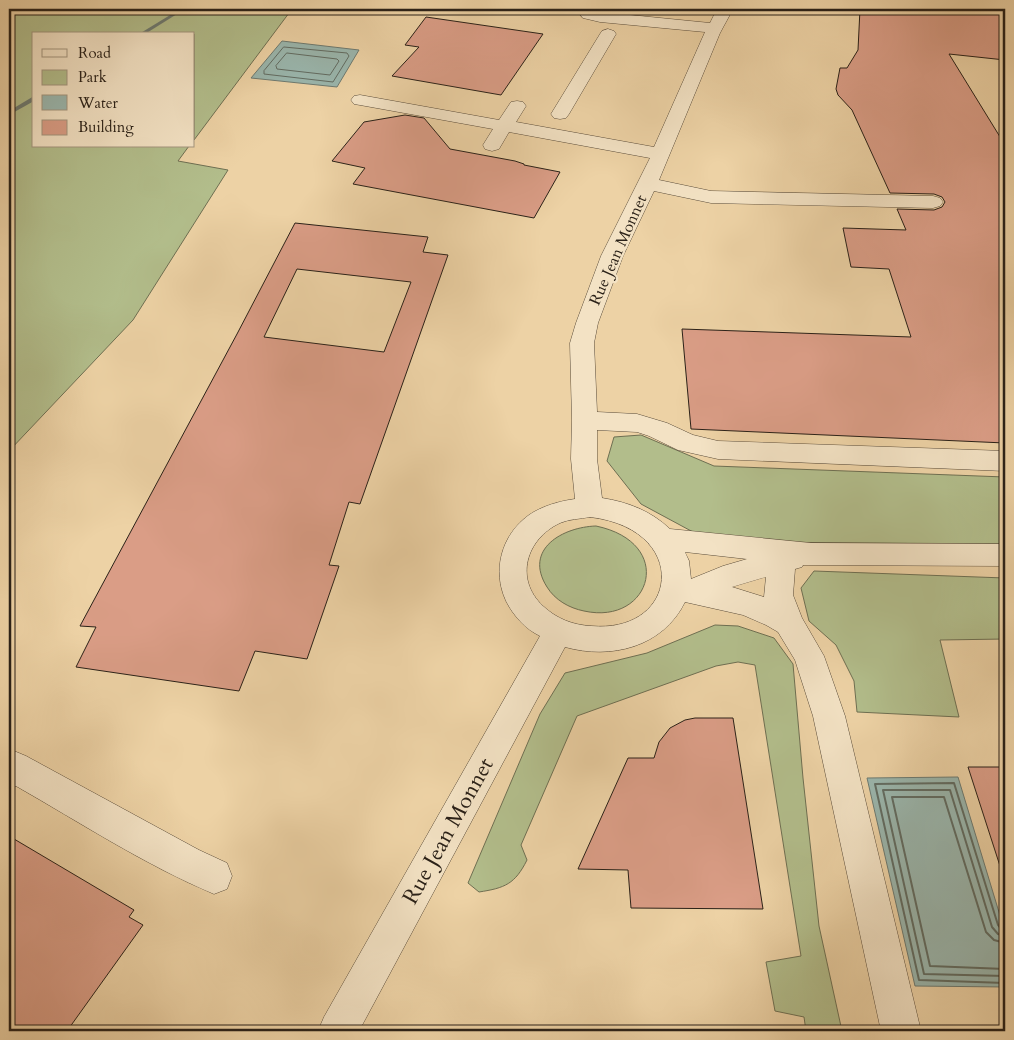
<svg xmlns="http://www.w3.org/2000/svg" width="1014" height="1040" font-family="Cardo,serif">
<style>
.green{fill:#b2bd8b;stroke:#6e6f52}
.water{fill:#9ab6ad;stroke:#6d7a71}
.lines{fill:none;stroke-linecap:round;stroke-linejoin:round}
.shore-far1{stroke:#626c62;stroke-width:1}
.shore{stroke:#626c62;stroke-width:2}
.stream{fill:#6d7a71;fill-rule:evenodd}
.building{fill:#da9d86;stroke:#2a2118;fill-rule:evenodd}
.minor-casing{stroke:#5b4d3b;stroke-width:1}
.minor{fill:#f3e2c4;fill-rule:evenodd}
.labels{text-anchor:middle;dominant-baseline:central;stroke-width:4.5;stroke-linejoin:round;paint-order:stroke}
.far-street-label{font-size:16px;fill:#2a2118;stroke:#f3e2c4}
.near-street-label{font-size:22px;fill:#2a2118;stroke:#f3e2c4}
</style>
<rect width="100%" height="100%" fill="#edd2a5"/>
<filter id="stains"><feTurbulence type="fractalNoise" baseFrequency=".004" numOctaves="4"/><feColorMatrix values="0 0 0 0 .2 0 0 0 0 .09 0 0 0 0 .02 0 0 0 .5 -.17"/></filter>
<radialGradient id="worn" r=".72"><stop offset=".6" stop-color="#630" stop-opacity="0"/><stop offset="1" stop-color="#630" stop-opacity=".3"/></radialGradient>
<g class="green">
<path d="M9,9h283l-98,131v-106h-160v112h155l-11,15 50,9 -95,150 -124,131z"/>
<path d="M641,435l73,31 291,11v67l-258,-2 -54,-10 -52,-28 -34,-43 7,-24z"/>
<path d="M596,526c81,17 55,100 -12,85 -15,-3 -29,-11 -37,-24 -24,-38 16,-60 49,-61z"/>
<path d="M814,571l191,7v61l-65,1 19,77 -102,-5 -3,-31 -18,-36 -27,-24 -8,-33z"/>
<path d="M715,625l23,1 36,12 19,26 10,114 16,148 23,105h-36l-2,-14 -29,-6 -9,-49 35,-6 -46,-291 -17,-3 -22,4 -139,50 -56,129 6,15c-12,24 -22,28 -48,32l-11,-9 72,-169 25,-41 82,-20z"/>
</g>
<g class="water">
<path d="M282,41l77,9 -22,37 -86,-9z"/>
<path d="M958,777l47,155v55l-90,-1 -48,-208z"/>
</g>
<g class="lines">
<g class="shore-far1">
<path d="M284,47l63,6 2,3 -16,26 -69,-8v-3z"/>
<path d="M287,53l50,6 2,2 -9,14 -53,-6 -1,-3z"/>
</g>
<g class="shore">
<path d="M1005,929h-4l-3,-4 -44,-142 -79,1 44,196 86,3"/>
<path d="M1005,936l-7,-2 -6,-7 -42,-137h-67l41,184 81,2"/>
<path d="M1005,943l-11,-3 -8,-8 -42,-135h-52l38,169 75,3"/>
</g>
<g class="stream">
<path d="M180,9h5l-40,25h-6z"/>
<path d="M34,96v5l-25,14v-4z"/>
</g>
</g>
<g class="building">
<path d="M860,9h87l58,6v45l-56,-6 56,91v298l-314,-14 -9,-100 229,8 -22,-68 -38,-2 -8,-39 63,2 -9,-21 37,1 8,-3 3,-5 -3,-5 -8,-3 -44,-1 -38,-83 -14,-15 -2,-6 4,-21h7l11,-18z"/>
<path d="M426,17l117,17 -42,61 -109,-19 27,-29 -14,-2z"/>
<path d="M405,115l19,3 26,31 65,12 9,3v1l36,7 -26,46 -181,-34 12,-16 -33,-7 32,-39z"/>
<path d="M295,223l133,14 -5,15 25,3 -88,249 -11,-2 -20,63 10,1 -32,93 -52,-8 -16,40 -163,-24 20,-40 -16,-1 157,-292zM297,269l114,13 -27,70 -120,-15z"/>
<path d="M695,718h38l30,191 -132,-1 -3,-38 -50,-1 50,-111h26l5,-16 11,-14 15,-8z"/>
<path d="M968,767h37v99h-5z"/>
<path d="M9,836l125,74 -5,7 14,8 -76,106h-58z"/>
</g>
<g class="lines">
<g class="minor-casing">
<g id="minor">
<path d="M575,9h17l8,3 110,11 7,-14h16l-13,24 -61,147 52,11 222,5 7,2 3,4 -3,4 -7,2 -222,-5 -57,-12 -31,65 -25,67 -4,20 3,69 40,2 30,9 26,12 25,6 287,10v20l-287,-12 -40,-9 -29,-14 -12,-4 -40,-2v29l5,39c26,4 49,13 68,31l141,14 194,1v22l-202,-1 -1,2 -7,2 -2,26 9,23 22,38 21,60 76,315h-40l-68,-315 -18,-56 -17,-28 -12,-7 -23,-10 -58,-13c-22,45 -74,58 -120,45l-206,384h-41l6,-14 216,-381c-15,-7 -27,-21 -34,-35 -14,-30 -5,-66 23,-86 13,-9 31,-14 46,-16l-4,-40 1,-39 -2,-77 6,-20 25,-67 49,-98 -141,-26 -10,17 -7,2 -7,-2 -2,-4 10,-16 -133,-24 -6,-1 -3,-4 3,-4 6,-1 139,25 12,-18 6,-1 6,1 3,4 -10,16 138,25 51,-115 -105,-10 -17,-4zM590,517c102,12 89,117 1,109 -18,-1 -34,-7 -48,-20 -29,-27 -17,-67 17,-83 9,-4 20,-4 30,-6zM685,552l62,7 -24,7 -32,13 -2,-18zM766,577l-2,20 -32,-10z"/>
<path d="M608,29l6,2 2,3 -47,80 -3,4 -6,1 -6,-1 -3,-4 49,-80 2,-3z"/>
<path d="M14,751l12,5 173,94 28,13 5,13 -5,13 -13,5c-69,-29 -133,-71 -198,-108l-7,3v-36z"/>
</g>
</g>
<use href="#minor" class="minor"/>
</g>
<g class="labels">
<g class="far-street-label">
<text transform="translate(618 250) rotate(-66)">Rue Jean Monnet</text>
</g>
<g class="near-street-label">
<text transform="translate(448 831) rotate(-61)">Rue Jean Monnet</text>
</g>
</g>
<rect width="1014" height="1040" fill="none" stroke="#edd2a5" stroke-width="30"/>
<rect x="10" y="10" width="994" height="1020" fill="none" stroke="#2a2118" stroke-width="2.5"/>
<rect x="15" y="15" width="984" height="1010" fill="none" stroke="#2a2118"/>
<rect x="32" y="32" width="162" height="115" fill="#f3e2c4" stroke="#a3957f"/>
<rect x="42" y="49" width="25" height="8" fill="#f3e2c4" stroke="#a3957f"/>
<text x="78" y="58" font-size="15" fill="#2a2118">Road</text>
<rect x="42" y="70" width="25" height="15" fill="#b2bd8b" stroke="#a3957f"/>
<text x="78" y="82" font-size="15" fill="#2a2118">Park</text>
<rect x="42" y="95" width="25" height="15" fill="#9ab6ad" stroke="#a3957f"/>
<text x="78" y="108" font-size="15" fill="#2a2118">Water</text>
<rect x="42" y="120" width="25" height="15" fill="#da9d86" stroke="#a3957f"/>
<text x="78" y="132" font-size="15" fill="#2a2118">Building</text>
<rect width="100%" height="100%" filter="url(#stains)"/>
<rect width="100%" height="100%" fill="url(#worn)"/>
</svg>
